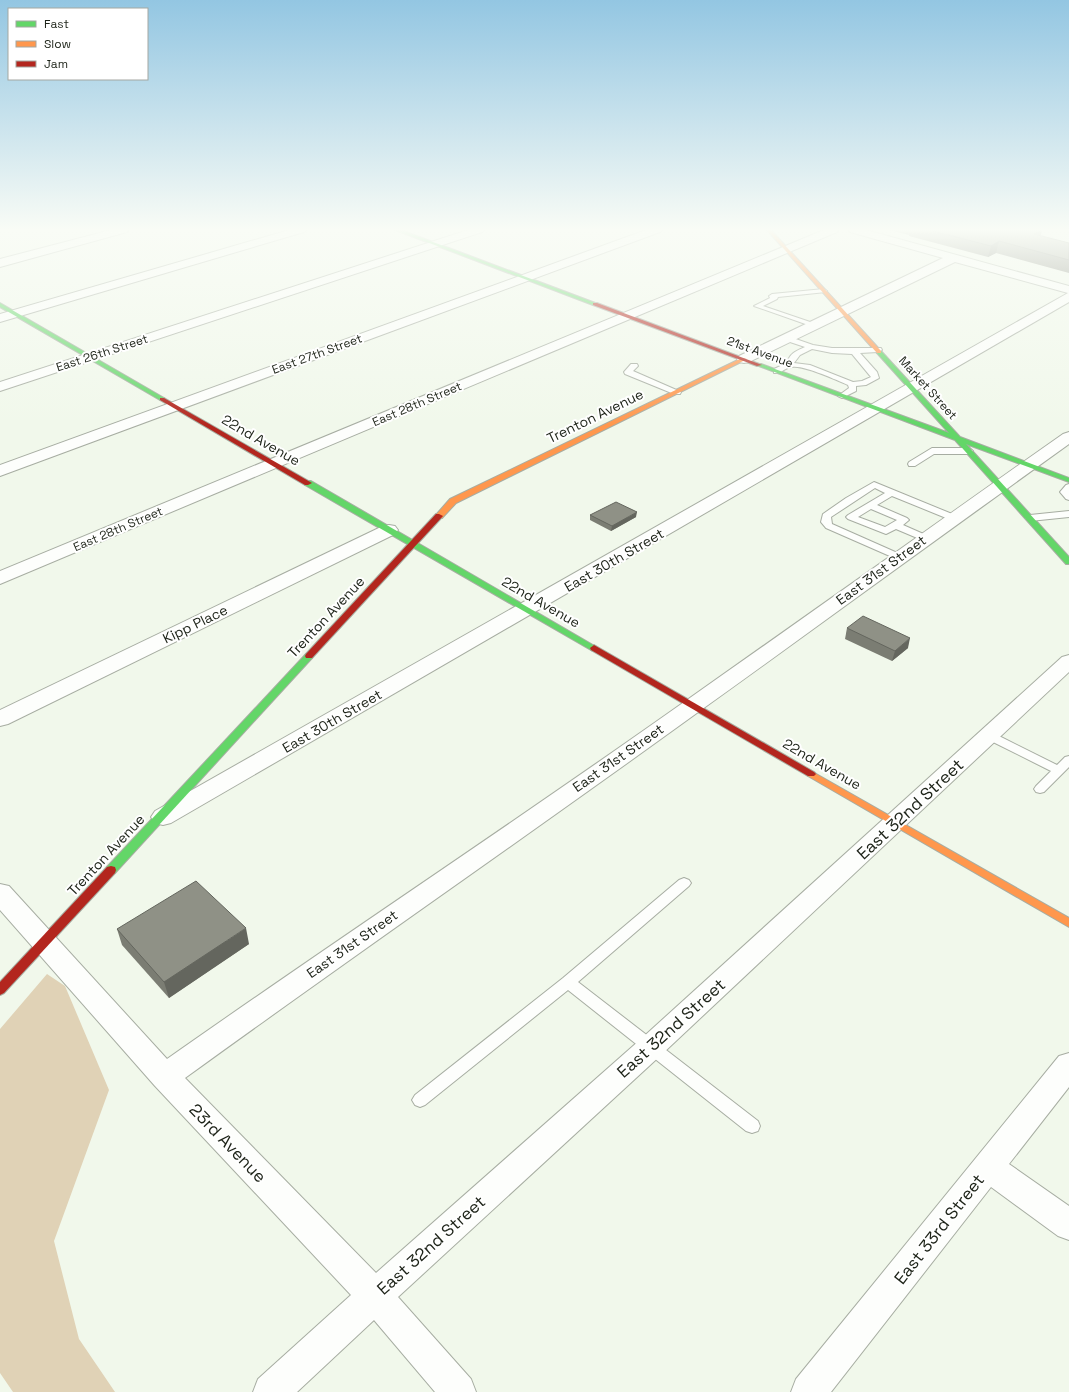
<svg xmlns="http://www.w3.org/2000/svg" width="1069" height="1392" font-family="'Space Grotesk',sans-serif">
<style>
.forest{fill:#e0d2b6}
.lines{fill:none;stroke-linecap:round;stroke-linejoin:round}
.lane-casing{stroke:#a7ada2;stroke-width:2}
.street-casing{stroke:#a7ada2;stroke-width:2}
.fast-casing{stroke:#a7ada2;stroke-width:2}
.slow-casing{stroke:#a7ada2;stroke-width:2}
.jam-casing{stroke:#a7ada2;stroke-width:2}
.path{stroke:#e0e2de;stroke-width:1.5;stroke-dasharray:1 1;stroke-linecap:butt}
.lane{fill:#fdfefc;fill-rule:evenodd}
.street{fill:#fdfefc;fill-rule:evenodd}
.fast{fill:#63d668;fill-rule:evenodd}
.slow{fill:#ff974d;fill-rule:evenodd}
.jam{fill:#b3261e;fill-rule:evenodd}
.wall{fill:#7b7d73}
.shaded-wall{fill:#64665e}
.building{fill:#8f9186;stroke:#64665e}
.labels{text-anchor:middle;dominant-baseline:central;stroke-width:4;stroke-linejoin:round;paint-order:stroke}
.far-street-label{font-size:12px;fill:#1c2217;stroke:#fff}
.street-label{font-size:14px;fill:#1c2217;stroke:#fff}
.near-street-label{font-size:17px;fill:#1c2217;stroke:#fff}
</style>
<rect width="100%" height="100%" fill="#f1f8eb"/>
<path class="forest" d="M47,974l18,12 44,104 -55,151 25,98 36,53h-102l-13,-19v-344z"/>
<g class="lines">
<g class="lane-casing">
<g id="lane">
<path d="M824,289l3,2 -1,1 -48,5 -1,2 -14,7 53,18v2l-2,1 -60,-21 16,-8 -1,-2 3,-2z"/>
<path d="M784,336h3l26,9 19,3h49l1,2 -4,2 -18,1 17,19 2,6 -13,7 -10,1v5l-14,7 -4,-2 11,-8 -1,-3c-12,-5 -44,-20 -56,-18 -7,0 -10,7 -18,6v-4l13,-6c3,-10 9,-12 18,-16l-21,-7zM812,349l20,4 20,1 19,23 -9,4 -9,1 -43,-17 -16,-2 6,-8z"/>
<path d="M631,364h6l1,2 -5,5 48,21 -1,2h-6l-49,-20 -1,-2z"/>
<path d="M932,448h37l4,3 -4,3h-35l-19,12h-6l-1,-2 1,-2z"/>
<path d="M874,482l83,34 2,2 -2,2h-6l-59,-24 -15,9 30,13 2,2 -6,5 25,11 2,2 -2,2h-6l-26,-11 -10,5 -38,-15 -2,-2 2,-2 37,-22 -10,-5 -44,29 1,7 70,31 2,2 -2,2 -3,1 -73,-32 -5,-6 2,-8 23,-16zM871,509l26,11 -12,7 -27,-10z"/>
<path d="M1069,484v16l-3,-1 -6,-7 6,-7z"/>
<path d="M1069,511v6l-39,4 -5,-3 5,-3z"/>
<path d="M989,731l68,34 8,-8 4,-1v11l-25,25 -4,1 -4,-1 -2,-3 2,-3 15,-15 -66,-33 -2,-3 2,-3z"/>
<path d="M684,878l5,2 2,3 -2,3 -111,96 180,139 2,5 -2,5 -6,2 -6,-2 -178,-141 -143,115 -5,2 -5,-2 -3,-5 3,-5 148,-117 116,-98z"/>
</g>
</g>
<g class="street-casing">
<g id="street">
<path d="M111,230h18l-2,2 -127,35v-8z"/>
<path d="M289,230h17l-2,2 -304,90v-8z"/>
<path d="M468,230h16l-2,2 -482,159v-9z"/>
<path d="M646,230h16l-2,2 -660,244v-11z"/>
<path d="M824,230h15l-2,2 -837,352v-13z"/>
<path d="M848,230h18l203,56v16l-898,521 -8,2 -8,-2 -4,-6 4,-6 913,-518 -113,-31 -206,100 -5,1 -5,-1 -2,-3 2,-3 204,-98 -93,-26z"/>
<path d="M1069,432v12c-123,88 -245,178 -368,266 -171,124 -345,244 -516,368l191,195 265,-234 421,-382 7,-2v17l-408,383 -263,242 73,82 5,13h-41l-61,-72 -77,72h-44l5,-13 93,-84 -196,-209 -155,-176v-26l9,2 158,173c172,-121 348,-237 520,-359 126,-88 250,-178 376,-266z"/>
<path d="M389,525l6,1 3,4 -3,4 -387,190 -8,2v-16l383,-184z"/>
<path d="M1069,1053v34l-60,77 60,42v34l-11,-4 -67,-49 -160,205h-40l5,-13 263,-323z"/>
</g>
</g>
<g class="fast-casing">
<g id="fast">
<path d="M395,230h6l197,74 -5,1z"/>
<path d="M0,303l164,95 1,1 -5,1 -160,-93z"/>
<path d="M877,351h4l79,86 109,41v4l-103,-38 103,113v7h-3l-111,-124 -199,-75 5,-1 188,69 -72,-80z"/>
<path d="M305,481h6l287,167 -4,3 -3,-1 -286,-165z"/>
<path d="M309,653l4,3 -1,2 -197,215 -4,1 -4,-1 -1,-3 1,-3 199,-213z"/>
</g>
</g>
<g class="slow-casing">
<g id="slow">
<path d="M767,230h4l110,121v2h-4z"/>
<path d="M742,358l5,1 -291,144 -14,15h-3l-4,-2 15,-17z"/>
<path d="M811,771l258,147v9l-261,-151 -2,-2 2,-2z"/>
</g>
</g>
<g class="jam-casing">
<g id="jam">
<path d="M593,303h4l165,62 -5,1 -164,-61z"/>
<path d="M160,398h4l148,85 -4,2h-3l-145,-85z"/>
<path d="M436,514h3l4,2 -131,142h-6l-1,-2 1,-2z"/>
<path d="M594,645l220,127 2,2 -2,2h-6l-217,-126 -1,-2z"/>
<path d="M111,866l4,1 1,3 -1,3 -111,120 -4,2v-13l107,-115z"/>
</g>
</g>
<path class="path" d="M1038,234l21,6 -4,2"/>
<use href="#lane" class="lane"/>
<use href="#street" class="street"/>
<use href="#fast" class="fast"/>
<use href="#slow" class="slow"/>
<use href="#jam" class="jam"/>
</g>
<g class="wall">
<path d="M889,230h152l-1,6 29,7v30l-73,-20 -8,4 -79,-21v-1z"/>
<path d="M590,515l46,2 -25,14 -21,-11z"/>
<path d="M847,628l61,20 -16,13 -47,-22z"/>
<path d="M117,929l132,15 -80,54 -47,-53z"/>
</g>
<g class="shaded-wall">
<path d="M1042,230l-3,11 -5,-7z"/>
<path d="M999,241l-3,12 -8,4 3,-11z"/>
<path d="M637,512l-1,5 -25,14 1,-5z"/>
<path d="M910,638l-2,10 -16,13 3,-10z"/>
<path d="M246,928l3,16 -80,54 -5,-16z"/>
</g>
<g class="building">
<path d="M929,230h112l-7,4 35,9v17l-70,-19 -8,5z"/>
<path d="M616,502l21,10 -25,14 -22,-11z"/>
<path d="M863,616l47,22 -15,13 -48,-23z"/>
<path d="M196,881l50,47 -82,54 -47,-53z"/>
</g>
<linearGradient id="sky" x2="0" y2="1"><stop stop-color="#93c6e2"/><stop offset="0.54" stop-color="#f9fcf6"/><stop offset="1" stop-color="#f9fcf6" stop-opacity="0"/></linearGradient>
<rect width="1069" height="425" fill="url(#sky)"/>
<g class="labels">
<g class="far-street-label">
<text transform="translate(760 352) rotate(20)">21st Avenue</text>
<text transform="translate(102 353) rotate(-18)">East 26th Street</text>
<text transform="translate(317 354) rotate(-20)">East 27th Street</text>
<text transform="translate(928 388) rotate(48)">Market Street</text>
<text transform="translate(417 404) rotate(-23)">East 28th Street</text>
<text transform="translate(118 529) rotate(-23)">East 28th Street</text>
</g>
<g class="street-label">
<text transform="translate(595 416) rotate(-26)">Trenton Avenue</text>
<text transform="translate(261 440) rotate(30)">22nd Avenue</text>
<text transform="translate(614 560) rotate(-30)">East 30th Street</text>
<text transform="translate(881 570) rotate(-36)">East 31st Street</text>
<text transform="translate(541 602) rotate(30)">22nd Avenue</text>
<text transform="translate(326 617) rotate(-47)">Trenton Avenue</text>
<text transform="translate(195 624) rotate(-26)">Kipp Place</text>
<text transform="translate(332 721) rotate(-30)">East 30th Street</text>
<text transform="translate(618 758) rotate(-35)">East 31st Street</text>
<text transform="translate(822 764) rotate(30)">22nd Avenue</text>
<text transform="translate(106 855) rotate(-47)">Trenton Avenue</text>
<text transform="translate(352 944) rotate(-35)">East 31st Street</text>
</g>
<g class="near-street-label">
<text transform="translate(910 809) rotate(-43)">East 32nd Street</text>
<text transform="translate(671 1028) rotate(-42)">East 32nd Street</text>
<text transform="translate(228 1143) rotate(46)">23rd Avenue</text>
<text transform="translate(939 1229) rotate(-52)">East 33rd Street</text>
<text transform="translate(431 1245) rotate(-42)">East 32nd Street</text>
</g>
</g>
<rect x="8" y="8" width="140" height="72" fill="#ffffff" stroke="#a4a7a2"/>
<rect x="16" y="21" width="20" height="6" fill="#63d668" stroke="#a4a7a2"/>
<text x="44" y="28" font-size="12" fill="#1c2217">Fast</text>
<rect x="16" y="41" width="20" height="6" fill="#ff974d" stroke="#a4a7a2"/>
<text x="44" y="48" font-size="12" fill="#1c2217">Slow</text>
<rect x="16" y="61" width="20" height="6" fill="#b3261e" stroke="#a4a7a2"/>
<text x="44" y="68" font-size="12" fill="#1c2217">Jam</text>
</svg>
